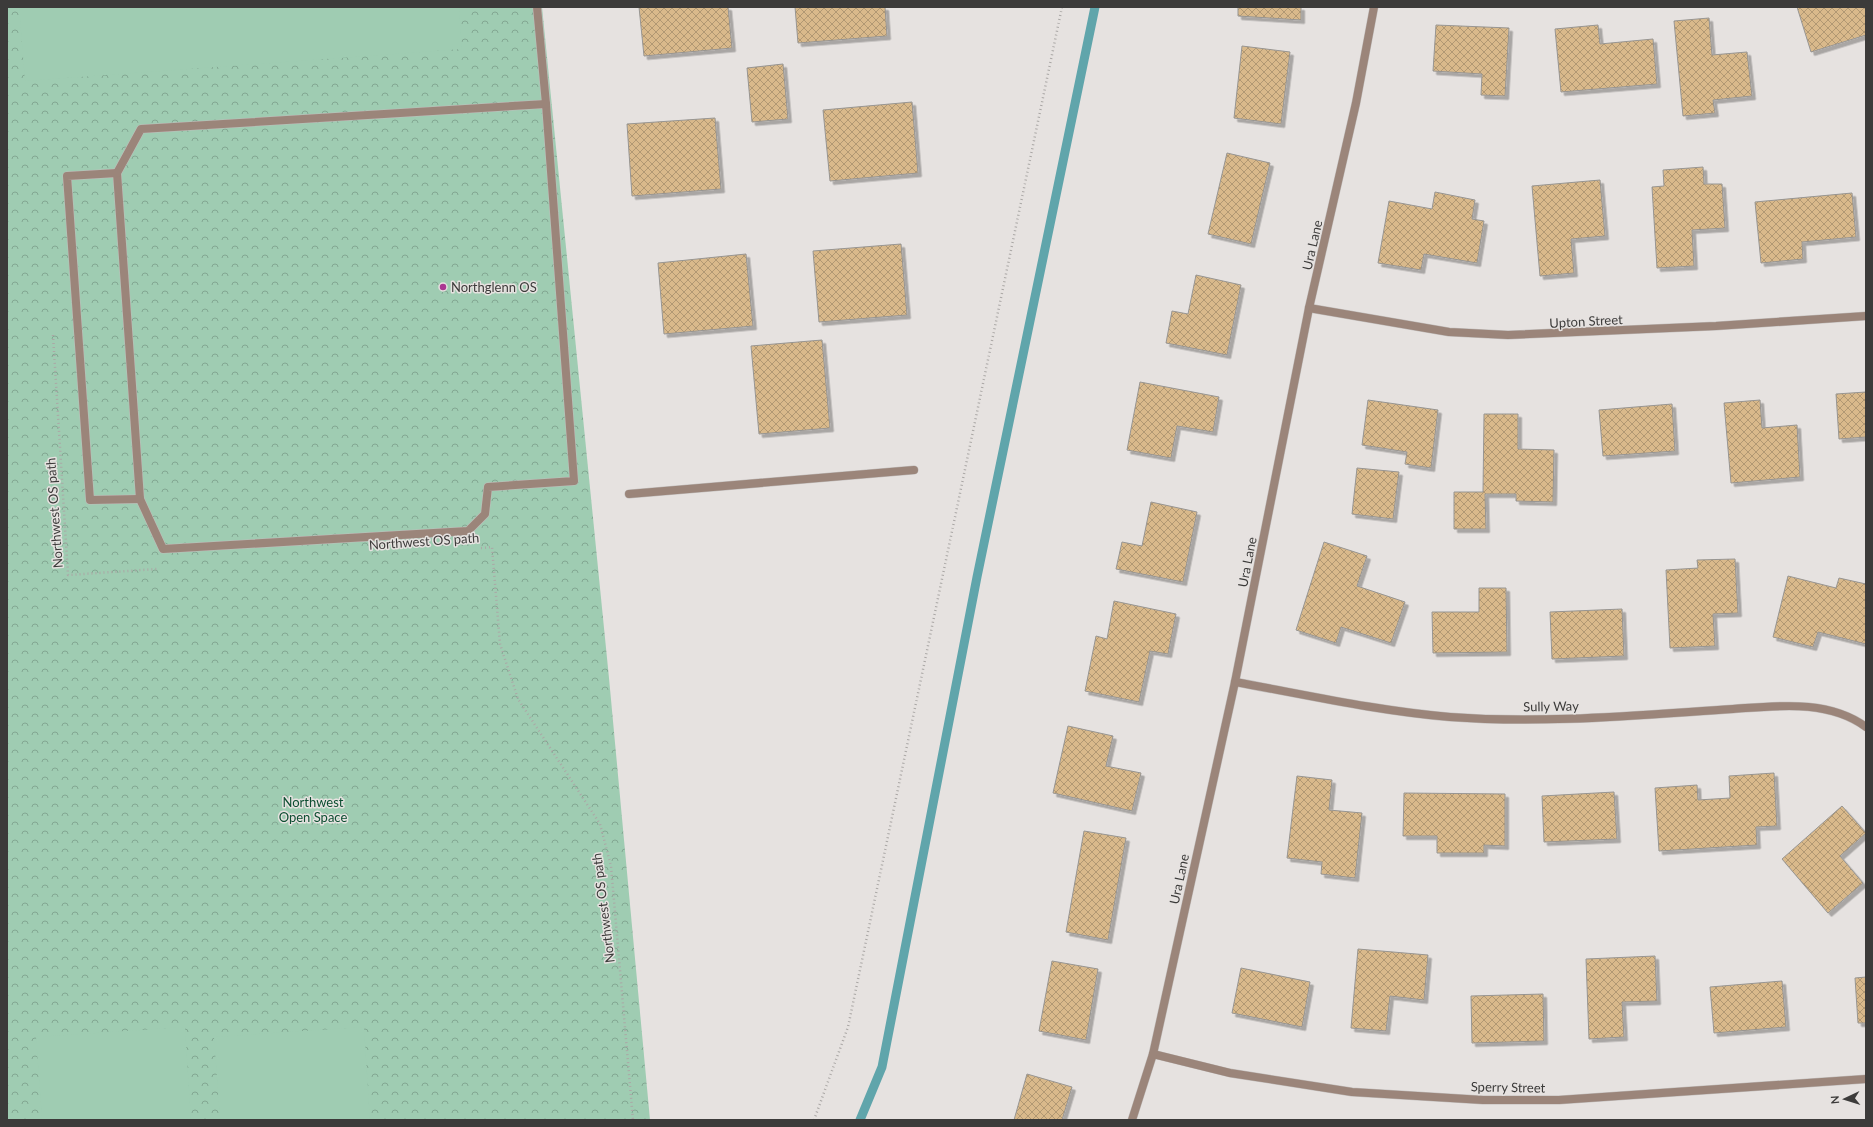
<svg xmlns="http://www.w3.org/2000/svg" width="1873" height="1127" font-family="Lato,sans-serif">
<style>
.forest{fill:url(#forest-crowns)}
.pitch{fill:#9fccb2}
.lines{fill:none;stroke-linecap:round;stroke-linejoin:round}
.stream{stroke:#60a5ab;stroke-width:9}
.building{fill:url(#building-cross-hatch);stroke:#979592;filter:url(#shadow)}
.lane-casing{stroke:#c1bdbb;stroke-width:9}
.street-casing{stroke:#c1bdbb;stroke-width:9}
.path{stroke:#aba8a6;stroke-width:2.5;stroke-dasharray:1 3;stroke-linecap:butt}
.lane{stroke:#9b857a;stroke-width:8}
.street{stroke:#9b857a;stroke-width:8}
.poi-dot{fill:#aa3892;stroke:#e6e2e0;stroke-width:1.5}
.labels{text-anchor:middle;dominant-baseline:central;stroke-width:3;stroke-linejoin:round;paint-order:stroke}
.street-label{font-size:13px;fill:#3c3b3a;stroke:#e6e2e0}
.poi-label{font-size:13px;fill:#3c3b3a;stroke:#e6e2e0;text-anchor:start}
.park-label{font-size:13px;fill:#0c4e31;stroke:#e6e2e0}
</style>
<defs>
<pattern id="forest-crowns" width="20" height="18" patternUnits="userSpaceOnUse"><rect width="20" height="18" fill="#9fccb2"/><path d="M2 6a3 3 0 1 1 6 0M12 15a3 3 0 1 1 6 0" fill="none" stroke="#83a792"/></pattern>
<pattern id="building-cross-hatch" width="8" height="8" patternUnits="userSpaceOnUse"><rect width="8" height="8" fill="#d9b98b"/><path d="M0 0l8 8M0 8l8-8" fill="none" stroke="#b19873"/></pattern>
<filter id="shadow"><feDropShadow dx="3.5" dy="3.5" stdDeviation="0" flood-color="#0004"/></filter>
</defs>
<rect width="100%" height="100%" fill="#e6e2e0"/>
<path class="forest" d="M7,7h535l67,671 41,442h-643z"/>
<g class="pitch">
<path d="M19,7h440l3,42 -437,32z"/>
<path d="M185,1027l6,93h-149l-6,-83z"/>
<path d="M364,1027l6,93h-150l-6,-83z"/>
</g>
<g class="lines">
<path class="stream" d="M860,1120l22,-53 95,-490 118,-570"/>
</g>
<g class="building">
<path d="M639,7h89l4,41 -88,8z"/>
<path d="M795,7h90l2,29 -89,7z"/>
<path d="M1238,7h63v13l-63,-4z"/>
<path d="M1797,7h69v28l-55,17z"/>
<path d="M1709,18l3,37 35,-3 5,44 -39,4 2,13 -32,3 -9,-95z"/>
<path d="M1436,25l73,3 -4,68 -24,-1 1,-21 -49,-3z"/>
<path d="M1598,25l2,19 53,-5 4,45 -96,8 -6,-63z"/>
<path d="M1242,46l48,6 -9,72 -47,-6z"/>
<path d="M783,64l5,55 -36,3 -5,-54z"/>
<path d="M912,102l6,71 -88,8 -7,-71z"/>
<path d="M715,118l6,71 -89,7 -5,-72z"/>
<path d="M1227,153l43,10 -19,81 -43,-10z"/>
<path d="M1703,167l1,17h18l3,44 -33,2 2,36 -37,2 -5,-81 12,-1 -1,-16z"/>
<path d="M1600,180l5,56 -34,3 3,34 -34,3 -8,-90z"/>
<path d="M1435,192l40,8 -3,19 12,2 -7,42 -53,-9 -3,16 -43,-7 11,-62 43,8z"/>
<path d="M1852,193l4,44 -54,5 1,17 -42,4 -6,-61z"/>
<path d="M901,244l6,71 -88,7 -6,-71z"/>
<path d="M746,254l7,72 -89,8 -6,-71z"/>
<path d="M1196,275l45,10 -14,70 -61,-12 6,-32 16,3z"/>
<path d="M822,340l8,88 -71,6 -8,-88z"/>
<path d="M1140,382l79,15 -6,35 -36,-6 -6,32 -44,-8z"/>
<path d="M1866,392v45l-27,2 -3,-45z"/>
<path d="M1368,400l70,10 -7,58 -26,-4 2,-12 -45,-7z"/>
<path d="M1760,400l2,28 35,-3 3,52 -69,6 -7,-80z"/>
<path d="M1672,404l3,47 -72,5 -4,-46z"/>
<path d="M1484,414h34v35l36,1 -1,52 -37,-1v-7h-31l1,35h-32v-37h29z"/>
<path d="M1357,468l42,4 -6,47 -41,-5z"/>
<path d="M1151,502l46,10 -14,70 -67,-13 6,-27 20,4z"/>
<path d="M1324,542l43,14 -10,30 48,16 -14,41 -50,-16 -5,16 -40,-13z"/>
<path d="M1735,559l3,54 -25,1 2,32 -45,2 -4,-78 32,-2 -1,-8z"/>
<path d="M1788,576l48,12 3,-10 27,6v60l-48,-12 -5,15 -40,-10z"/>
<path d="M1479,588h27l1,64 -74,1 -1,-41h47z"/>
<path d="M1114,601l62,13 -8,40 -18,-3 -11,51 -54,-11 11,-55 11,3z"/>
<path d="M1622,609l2,47 -72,3 -2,-47z"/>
<path d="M1068,726l45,10 -7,30 35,7 -9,38 -79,-18z"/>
<path d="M1774,773l3,53 -21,1 1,18 -98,6 -4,-63 42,-3 1,15 32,-2 -1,-22z"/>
<path d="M1297,776l35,4 -3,30 33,3 -7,65 -34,-4 1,-12 -35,-4z"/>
<path d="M1614,792l3,47 -73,3 -2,-46z"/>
<path d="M1404,793l101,1v52l-21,-1v8h-47v-17h-34z"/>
<path d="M1842,806l24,27 -26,23 23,27 -35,30 -46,-54z"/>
<path d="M1084,831l42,7 -18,102 -42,-8z"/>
<path d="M1358,949l70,6 -4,45 -34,-4 -4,35 -35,-3z"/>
<path d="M1655,956l2,45 -35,1 2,35 -35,2 -3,-80z"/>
<path d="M1052,961l46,8 -12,71 -47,-9z"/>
<path d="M1241,968l69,14 -8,45 -70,-14z"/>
<path d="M1866,977v46h-8l-3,-45z"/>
<path d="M1782,981l4,46 -72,6 -4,-46z"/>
<path d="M1543,994l1,47 -72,2 -1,-47z"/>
<path d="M1027,1074l45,13 -10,33h-48z"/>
</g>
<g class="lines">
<g class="lane-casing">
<g id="lane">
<path d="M546,104l28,377 -86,6 -3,27 -17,17 -305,18 -23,-50 -23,-326 24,-44z"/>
<path d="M117,173l-50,3 23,324 50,-1"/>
<path d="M629,494l285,-24"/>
</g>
</g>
<g class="street-casing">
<g id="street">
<path d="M537,7l9,97"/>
<path d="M1309,308l140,24 59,3 208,-9 150,-10"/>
<path d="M1235,682c72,13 143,29 215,35 94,7 189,-2 283,-8 44,-3 95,-10 133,18"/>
<path d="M1153,1054l77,19 122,19 131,8h76l307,-21"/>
<path d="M1132,1120l21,-66 82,-372 74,-374 47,-205 18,-96"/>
</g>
</g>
<g class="path">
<path d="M53,335l15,240 89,-6"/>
<path d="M481,548l11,-1 8,97 18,55 82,125 11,42 22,254"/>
<path d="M814,1120l34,-93 214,-1020"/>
</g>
<use href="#lane" class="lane"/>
<use href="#street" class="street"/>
</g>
<circle class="poi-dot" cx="443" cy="287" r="4"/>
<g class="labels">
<g class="street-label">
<text transform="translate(1312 245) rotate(-77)">Ura Lane</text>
<text transform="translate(1586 321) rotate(-3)">Upton Street</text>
<text transform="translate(54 513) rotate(-94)">Northwest OS path</text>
<text transform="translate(424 541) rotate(-4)">Northwest OS path</text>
<text transform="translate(1247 562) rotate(-79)">Ura Lane</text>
<text transform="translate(1551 706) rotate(-1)">Sully Way</text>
<text transform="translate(1179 879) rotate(-78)">Ura Lane</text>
<text transform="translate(603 908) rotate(-97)">Northwest OS path</text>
<text transform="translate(1508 1087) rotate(1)">Sperry Street</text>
</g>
<g class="poi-label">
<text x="451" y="287">Northglenn OS</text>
</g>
<g class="park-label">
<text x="313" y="802">Northwest<tspan x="313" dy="15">Open Space</tspan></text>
</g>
</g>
<rect width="1873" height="1127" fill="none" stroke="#3c3b3a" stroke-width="16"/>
<g transform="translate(1845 1099) rotate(266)" stroke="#e6e2e0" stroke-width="3" paint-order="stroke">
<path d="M0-3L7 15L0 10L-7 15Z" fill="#3c3b3a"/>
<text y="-6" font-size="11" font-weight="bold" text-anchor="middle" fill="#3c3b3a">N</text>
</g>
</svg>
